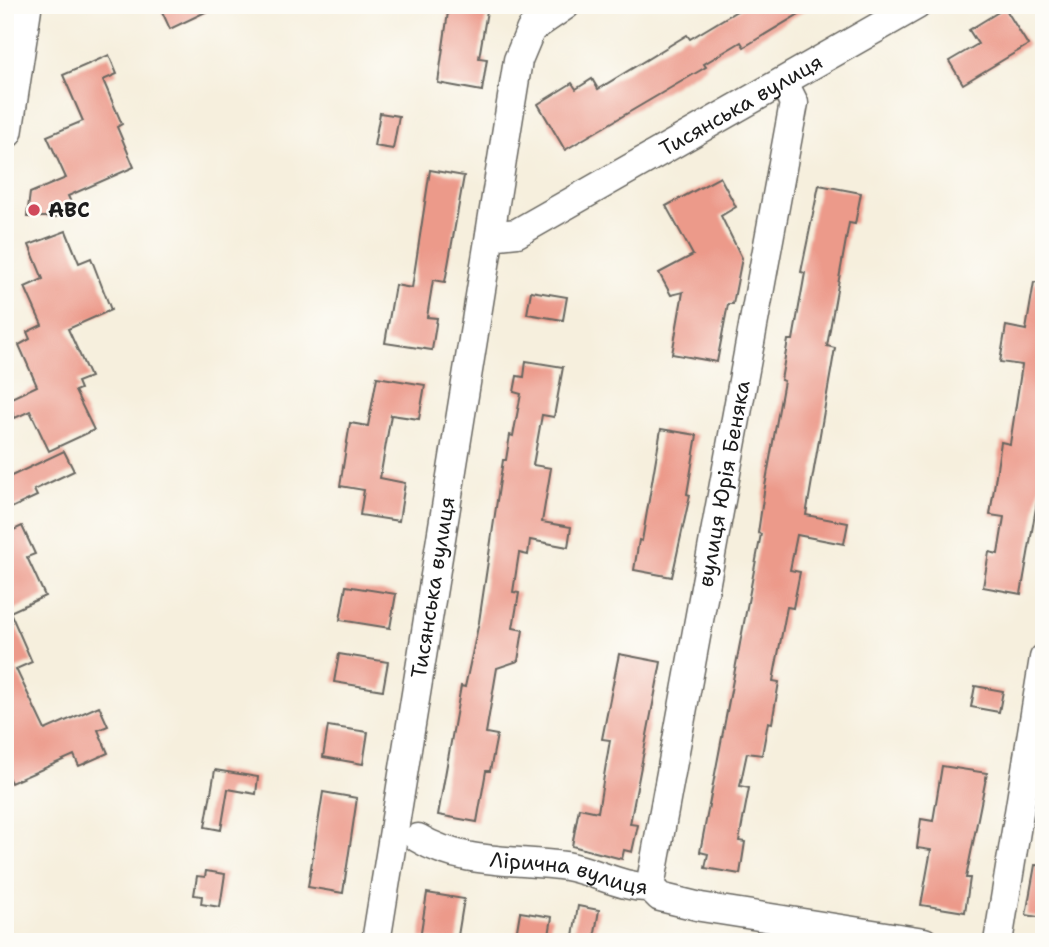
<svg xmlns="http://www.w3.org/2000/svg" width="1049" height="947" font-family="'Shantell Sans',sans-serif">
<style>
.building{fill:#ec9a8a}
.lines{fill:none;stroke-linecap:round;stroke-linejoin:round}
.minor-casing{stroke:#686660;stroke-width:31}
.major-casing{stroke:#686660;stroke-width:38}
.minor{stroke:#fff;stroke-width:28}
.major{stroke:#fff;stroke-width:35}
.poi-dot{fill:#d1495b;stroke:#fdfcf7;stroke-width:2.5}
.labels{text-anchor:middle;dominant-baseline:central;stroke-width:5;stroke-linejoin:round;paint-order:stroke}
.street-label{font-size:21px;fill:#1c1c1c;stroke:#fdfcf7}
.poi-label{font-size:21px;font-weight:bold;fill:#1c1c1c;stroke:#fdfcf7;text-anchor:start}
</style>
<rect width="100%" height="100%" fill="#fdfcf7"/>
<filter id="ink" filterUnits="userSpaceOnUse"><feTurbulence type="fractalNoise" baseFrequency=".0143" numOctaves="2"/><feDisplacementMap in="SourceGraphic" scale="14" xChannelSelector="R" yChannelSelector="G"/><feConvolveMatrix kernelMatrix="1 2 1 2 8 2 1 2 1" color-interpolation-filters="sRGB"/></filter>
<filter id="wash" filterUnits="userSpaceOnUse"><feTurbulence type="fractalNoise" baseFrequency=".00686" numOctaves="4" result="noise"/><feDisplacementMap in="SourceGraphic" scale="28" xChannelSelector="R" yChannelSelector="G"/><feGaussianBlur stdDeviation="1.57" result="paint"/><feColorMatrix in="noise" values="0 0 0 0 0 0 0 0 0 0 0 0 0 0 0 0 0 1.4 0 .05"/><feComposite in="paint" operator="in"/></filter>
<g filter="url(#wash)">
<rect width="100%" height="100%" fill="#f6efdd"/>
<g id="blocks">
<g class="building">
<path d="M159,5h61l-50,24z"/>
<path d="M449,5h39l-9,53 8,1 -5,32 -44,-8z"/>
<path d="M747,5h67l-70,42 -3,-5 -37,22 2,3 -141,83 -27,-46 34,-21 4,6 16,-10 6,10 89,-54 3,4z"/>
<path d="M1005,8l23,37 -65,39 -14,-23 29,-17 -9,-14z"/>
<path d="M109,55l8,19 -14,6 19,44 -5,3 17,40 -66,29 6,13 -18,8h-29l3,-24 36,-15 -19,-42 36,-15 -20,-46z"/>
<path d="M380,113l19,3 -6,33 -19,-3z"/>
<path d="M430,170l34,6 -19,106 -12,-2 -6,37 10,1 -5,32 -47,-7 10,-58 17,3z"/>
<path d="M720,177l16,30 -15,9 21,42 -9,46h-5l-11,58 -45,-8 11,-62 -12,3 -12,-22 34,-18 -27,-49z"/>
<path d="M819,185l42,8 -6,31 -6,-1 -22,123 8,2 -29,167 42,8 -4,21 -47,-9 -7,35 10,2 -7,36 -6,-1 -14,74 6,1 -7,41 -4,-1 -6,33 -15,-2 -7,33 9,2 -10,53 6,1 -5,32 -35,-6 3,-14 -8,-2 61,-318 -3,-1 6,-41 20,-111 -3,-1 7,-40h5l12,-67 -4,-1z"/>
<path d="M66,231l13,32 12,-5 20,52 -43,19 22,48 -13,5 3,7 -5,2 19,39 -45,21 -19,-40 -15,7 -8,-18 30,-14 -18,-41 11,-6 -3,-7 15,-7 -17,-38 18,-8 -14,-34z"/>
<path d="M1034,282l10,1v179l-23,132 -38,-7 6,-35 9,2 6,-37 -14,-2 11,-73 9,2 12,-79 -22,-3 6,-36 20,4z"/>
<path d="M531,291l36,6 -4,23 -36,-6z"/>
<path d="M526,361l37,6 -9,50 -12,-2 -9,50 18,3 -9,54 29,5 -3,20 -38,-7 -2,15 -9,-2 -6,39 6,1 -6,35 10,2 -5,31 -21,7 -11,65 11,2 -7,36h-4l-9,51 -39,-7 23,-129 4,1 14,-65 24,-162h3l4,-25 3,1 8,-42 -7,-2 3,-16 7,1z"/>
<path d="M377,377l48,8 -6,34 -28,-4 -11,63 25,5 -6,38 -39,-6 4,-25 -24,-4 10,-63 18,3z"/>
<path d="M661,429l36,6 -10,59 3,1 -18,82 -38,-7 5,-30 3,1z"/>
<path d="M64,451l10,20 -40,19 3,6 -32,15v-32z"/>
<path d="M22,526l13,28 -8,3 18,39 -35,16 22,50 -16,7 29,61 54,-24 9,20 -10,4 10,23 -29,13 -5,-11 -63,28 -6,-12v-237z"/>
<path d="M346,586l50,8 -6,34 -50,-8z"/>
<path d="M339,654l49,8 -5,28 -49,-8z"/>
<path d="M619,654l42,8 -31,162 8,1 -6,27 -8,-2 -2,9 -50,-13 7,-38 19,4 12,-72 -8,-1z"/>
<path d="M975,686l28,5 -4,21 -28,-5z"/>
<path d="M328,726l40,6 -5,32 -40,-7z"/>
<path d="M942,766l45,7 -21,105h4l-5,34 -44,-7 10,-55 -14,-2 4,-29 12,2z"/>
<path d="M215,770l43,7 -2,17 -28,-5 -7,41 -16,-3z"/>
<path d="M323,792l34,6 -14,95 -35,-6z"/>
<path d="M1035,865l9,1v52l-18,-3z"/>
<path d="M206,871l19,3 -5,33 -19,-3 1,-8 -8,-1 3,-19 8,1z"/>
<path d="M427,893l37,6 -7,43 -37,-4z"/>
<path d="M578,906l21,4 -5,29 -21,-3z"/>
<path d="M520,912l32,5 -4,25h-33z"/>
</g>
</g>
</g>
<g filter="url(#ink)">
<use href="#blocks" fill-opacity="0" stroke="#686660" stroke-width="2"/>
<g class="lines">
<g class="minor-casing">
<g id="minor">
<path id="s1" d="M490,236l27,-3 400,-228"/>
<path id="s2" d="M418,838c44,27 98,21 148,28 29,5 56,22 84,21l10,10 41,10 223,35"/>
<path id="s3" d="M650,887l144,-784 -10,-20"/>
<path id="s4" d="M376,942l142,-882 13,-31 35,-24"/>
<path d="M998,942l46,-284"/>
</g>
</g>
<g class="major-casing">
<path id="major" d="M5,131l19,-126"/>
</g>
<use href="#minor" class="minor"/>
<use href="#major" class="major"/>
</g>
</g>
<circle class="poi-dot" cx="34" cy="210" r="7"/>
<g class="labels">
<g class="street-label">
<text stroke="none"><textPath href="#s1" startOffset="285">Тисянська вулиця</textPath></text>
<text stroke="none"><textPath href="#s3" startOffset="410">вулиця Юрія Беняка</textPath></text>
<text stroke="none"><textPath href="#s4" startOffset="359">Тисянська вулиця</textPath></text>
<text stroke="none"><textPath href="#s2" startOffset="156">Лірична вулиця</textPath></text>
</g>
<g class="poi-label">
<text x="48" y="210">ABC</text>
</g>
</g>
<rect width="1049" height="947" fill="none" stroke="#fdfcf7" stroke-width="28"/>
</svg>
